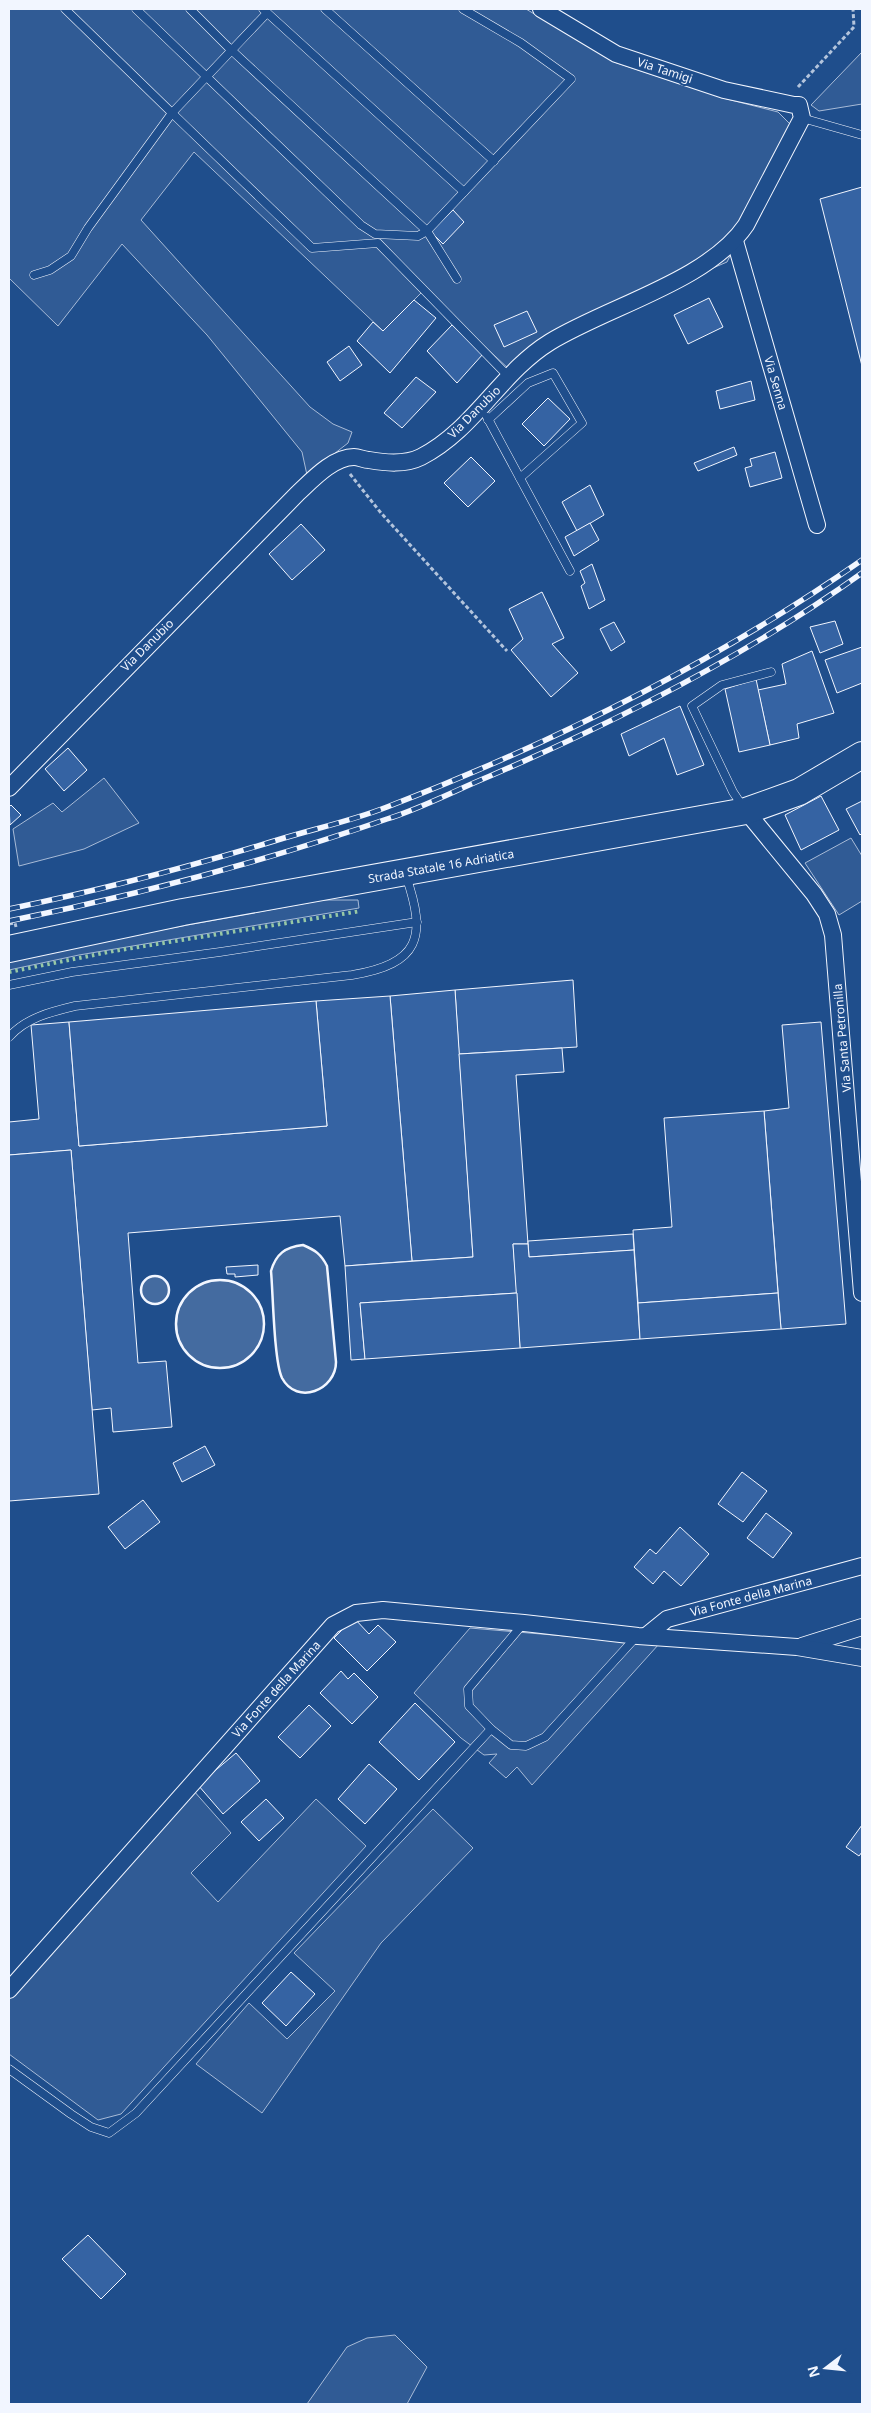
<svg xmlns="http://www.w3.org/2000/svg" width="871" height="2413" font-family="'Noto Sans',sans-serif">
<style>
.built{fill:#305b95;stroke:#a8bbd7}
.water{fill:#446ba0;stroke:#a8bbd7}
.building{fill:#3563a3;stroke:#f2f6ff}
.lines{fill:none;stroke-linecap:round;stroke-linejoin:round}
.service-casing{stroke:#f2f6ff;stroke-width:9}
.minor-casing{stroke:#f2f6ff;stroke-width:18}
.primary-casing{stroke:#f2f6ff;stroke-width:28}
.path{stroke:#b3c4dc;stroke-width:3;stroke-dasharray:4 2.5;stroke-linecap:butt}
.service{stroke:#1f4e8c;stroke-width:8}
.minor{stroke:#1f4e8c;stroke-width:16}
.primary{stroke:#1f4e8c;stroke-width:26}
.rail-casing{stroke:#f2f6ff;stroke-width:5.5}
.rail{stroke:#1f4e8c;stroke-width:4;stroke-dasharray:11;stroke-linecap:butt}
.hedge{stroke:#97c8a6;stroke-width:4;stroke-dasharray:2.5 4;stroke-linecap:butt}
.wall{stroke:#f2f6ff;stroke-width:2.5}
.labels{text-anchor:middle;dominant-baseline:central;stroke-width:4;stroke-linejoin:round;paint-order:stroke}
.street-label{font-size:12px;fill:#f2f6ff;stroke:#1f4e8c}
</style>
<rect width="100%" height="100%" fill="#1f4e8c"/>
<g class="built">
<path d="M9,9h517l88,53 109,36 55,14 12,12 -2,16 -61,122 -127,54 -90,54 -86,-80 -41,41 -189,-179 -53,68 169,187 23,17 19,8 -4,11 -41,32 -5,-23 -95,-117 -85,-91 -64,82 -49,-48z"/>
<path d="M862,52v52l-43,7 -8,-6z"/>
<path d="M104,778l35,45 -55,26 -65,17 -6,-37 40,-26 9,9z"/>
<path d="M851,838l11,18v45l-23,14 -34,-52z"/>
<path d="M323,900h35l1,8 -280,47 -70,15v-12z"/>
<path d="M470,1628l189,16 -127,141 -15,-18 -11,11 -17,-15 8,-9 -13,1 -23,-17 -47,-45z"/>
<path d="M193,1790l38,43 -40,40 27,29 98,-103 50,47 -245,268 -23,6 -89,-66v-58z"/>
<path d="M433,1809l40,39 -92,95 -119,170 -66,-49 53,-61 38,36 48,-48 -41,-38z"/>
<path d="M395,2335l32,32 -20,37h-100l40,-57 20,-9z"/>
</g>
<g class="water">
<path d="M303,1245c12,5 18,9 24,21l9,96c0,28 -39,44 -54,16 -8,-16 -9,-85 -11,-107 5,-17 14,-24 32,-26z"/>
<circle cx="155" cy="1290" r="14"/>
<circle cx="220" cy="1324" r="44"/>
</g>
<g class="building">
<path d="M862,187v179l-42,-167z"/>
<path d="M453,210l11,12 -21,22 -12,-12z"/>
<path d="M709,298l14,29 -35,17 -14,-29z"/>
<path d="M414,300l22,18 -46,55 -33,-32 16,-19 10,9z"/>
<path d="M527,311l10,21 -33,15 -10,-22z"/>
<path d="M452,325l31,29 -26,29 -30,-32z"/>
<path d="M349,346l13,19 -22,16 -13,-19z"/>
<path d="M416,377l20,15 -34,36 -18,-15z"/>
<path d="M751,381l4,19 -35,9 -4,-18z"/>
<path d="M548,398l22,21 -26,27 -22,-22z"/>
<path d="M734,447l3,8 -39,16 -4,-8z"/>
<path d="M775,452l7,26 -32,9 -5,-19 7,-2 -2,-7z"/>
<path d="M471,457l24,24 -27,26 -24,-24z"/>
<path d="M590,485l14,30 -27,16 -15,-29z"/>
<path d="M590,523l9,17 -25,16 -9,-19z"/>
<path d="M301,524l24,26 -33,30 -23,-26z"/>
<path d="M592,564l13,36 -16,9 -8,-23 4,-3 -5,-12z"/>
<path d="M542,592l22,46 -12,6 26,29 -27,24 -40,-47 12,-11 -14,-30z"/>
<path d="M835,621l8,23 -23,9 -10,-26z"/>
<path d="M614,622l11,20 -14,9 -11,-22z"/>
<path d="M862,647v36l-25,10 -12,-33z"/>
<path d="M812,651l22,62 -37,11 2,14 -29,7 -12,-55 28,-6 -4,-20z"/>
<path d="M756,679l14,66 -31,7 -14,-63z"/>
<path d="M680,706l24,59 -27,10 -13,-37 -35,18 -8,-22z"/>
<path d="M68,748l19,22 -23,21 -19,-22z"/>
<path d="M821,796l18,34 -38,20 -16,-35z"/>
<path d="M862,801v32l-2,2 -14,-26z"/>
<path d="M11,805l10,10 -11,10 -1,-18z"/>
<path d="M573,980l4,67 -118,7 -4,-64z"/>
<path d="M455,990l18,267 -61,4 -22,-265z"/>
<path d="M390,996l22,265 -67,5 -5,-50 -212,17 10,130 28,-2 6,66 -59,5 -2,-24 -19,2 -21,-260 -62,5v-33l30,-3 -8,-94 38,-3 10,124 248,-20 -11,-125z"/>
<path d="M316,1001l11,125 -248,20 -10,-124z"/>
<path d="M821,1022l25,302 -65,5 -17,-218 25,-3 -7,-83z"/>
<path d="M562,1048l2,24 -48,3 12,169h-15l4,49 -157,10 5,56 -14,1 -6,-94 128,-9 -14,-203z"/>
<path d="M764,1111l14,182 -140,10 -5,-73 39,-3 -8,-109z"/>
<path d="M71,1150l28,344 -90,7v-346z"/>
<path d="M633,1234l1,16 -105,7 -1,-16z"/>
<path d="M513,1244h15l1,13 105,-7 6,89 -120,9z"/>
<path d="M258,1265v10l-23,2v-3h-8l-1,-7z"/>
<path d="M517,1293l3,55 -155,11 -5,-56z"/>
<path d="M778,1293l3,36 -141,10 -2,-36z"/>
<path d="M205,1446l10,19 -33,17 -9,-19z"/>
<path d="M742,1472l25,19 -24,31 -25,-18z"/>
<path d="M143,1500l17,22 -35,27 -17,-22z"/>
<path d="M766,1513l26,20 -19,25 -26,-20z"/>
<path d="M680,1527l29,27 -28,32 -17,-15 -11,13 -19,-17 16,-18 6,5z"/>
<path d="M354,1618l15,16 9,-9 18,17 -29,29 -33,-33z"/>
<path d="M341,1671l7,8 6,-6 24,24 -26,27 -32,-31z"/>
<path d="M415,1703l40,39 -36,38 -40,-38z"/>
<path d="M309,1705l22,21 -31,32 -22,-21z"/>
<path d="M236,1753l24,28 -37,33 -25,-29z"/>
<path d="M369,1764l28,25 -32,35 -27,-25z"/>
<path d="M266,1799l18,19 -25,23 -18,-19z"/>
<path d="M862,1825v27l-3,4 -13,-9z"/>
<path d="M291,1972l24,22 -29,32 -24,-23z"/>
<path d="M88,2235l38,39 -25,25 -39,-40z"/>
</g>
<g class="lines">
<g class="service-casing">
<g id="service">
<path d="M65,9l107,104 95,-100"/>
<path d="M136,9l225,216 14,9 43,2 9,-5 144,-152 -50,-36 -58,-34"/>
<path d="M190,9l38,38 199,184 30,48"/>
<path d="M263,9l201,183"/>
<path d="M325,9l169,152"/>
<path d="M802,118l60,17"/>
<path d="M34,275l16,-5 21,-14 17,-28 84,-115 140,135 66,-5 131,134"/>
<path d="M487,417l83,154"/>
<path d="M488,420l40,-37 25,-10 29,50 -62,55"/>
<path d="M743,807l-10,-15 -41,-86 30,-21 49,-13"/>
<path d="M9,985l63,-13 148,-20 197,-30"/>
<path d="M9,1037c17,-19 41,-25 66,-31l277,-31c68,-11 75,-38 54,-99"/>
<path d="M523,1624l-55,65 1,17 22,23 20,16 15,1 19,-9 92,-101"/>
<path d="M9,2069l62,45 20,13 18,6 27,-20 355,-384"/>
</g>
</g>
<g class="minor-casing">
<g id="minor">
<path d="M735,241l82,284"/>
<path d="M9,788l289,-295c14,-13 35,-36 56,-36 5,0 10,3 15,3 17,3 36,5 52,-3 53,-27 80,-85 129,-115 59,-36 158,-61 196,-117l56,-107 -3,-13h-5l-70,-15 -108,-36 -75,-45"/>
<path d="M746,811l68,83 13,20 6,21 29,358"/>
<path d="M646,1636l21,-17 195,-53"/>
<path d="M802,1646l60,-19"/>
<path d="M9,1990l324,-365 23,-12 27,-3 141,13 114,13 159,11 65,11"/>
</g>
</g>
<g class="primary-casing">
<path id="primary" d="M9,949l174,-37 563,-101 53,-19 63,-37"/>
</g>
<g class="path">
<path d="M798,87l56,-60 -1,-18"/>
<path d="M350,474l31,39 126,138"/>
<path d="M9,924l6,-1 1,4"/>
</g>
<use href="#service" class="service"/>
<use href="#minor" class="minor"/>
<use href="#primary" class="primary"/>
<g class="rail-casing">
<g id="rail">
<path d="M9,909c93,-19 184,-43 275,-71 34,-10 70,-18 103,-31 166,-64 329,-145 475,-247"/>
<path d="M9,921c128,-26 254,-59 378,-102 35,-11 69,-29 103,-43 128,-55 259,-122 372,-203"/>
</g>
</g>
<use href="#rail" class="rail"/>
<path class="hedge" d="M9,972l105,-21 247,-40"/>
<g class="wall">
<path d="M303,1245c12,5 18,9 24,21l9,96c0,28 -39,44 -54,16 -8,-16 -9,-85 -11,-107 5,-17 14,-24 32,-26z"/>
<circle cx="155" cy="1290" r="14"/>
<circle cx="220" cy="1324" r="44"/>
</g>
</g>
<g class="labels">
<g class="street-label">
<text transform="translate(665 70) rotate(18)">Via Tamigi</text>
<text transform="translate(776 383) rotate(74)">Via Senna</text>
<text transform="translate(474 412) rotate(-45)">Via Danubio</text>
<text transform="translate(147 645) rotate(-45)">Via Danubio</text>
<text transform="translate(441 866) rotate(-10)">Strada Statale 16 Adriatica</text>
<text transform="translate(842 1038) rotate(-95)">Via Santa Petronilla</text>
<text transform="translate(751 1596) rotate(-15)">Via Fonte della Marina</text>
<text transform="translate(276 1689) rotate(-48)">Via Fonte della Marina</text>
</g>
</g>
<rect width="871" height="2413" fill="none" stroke="#f2f6ff" stroke-width="20"/>
<g transform="translate(826 2368) rotate(254)" stroke="#1f4e8c" stroke-width="4" paint-order="stroke">
<path d="M0-4L9 19L0 12L-9 19Z" fill="#f2f6ff"/>
<text y="-8" font-size="14" font-weight="bold" text-anchor="middle" fill="#f2f6ff">N</text>
</g>
</svg>
